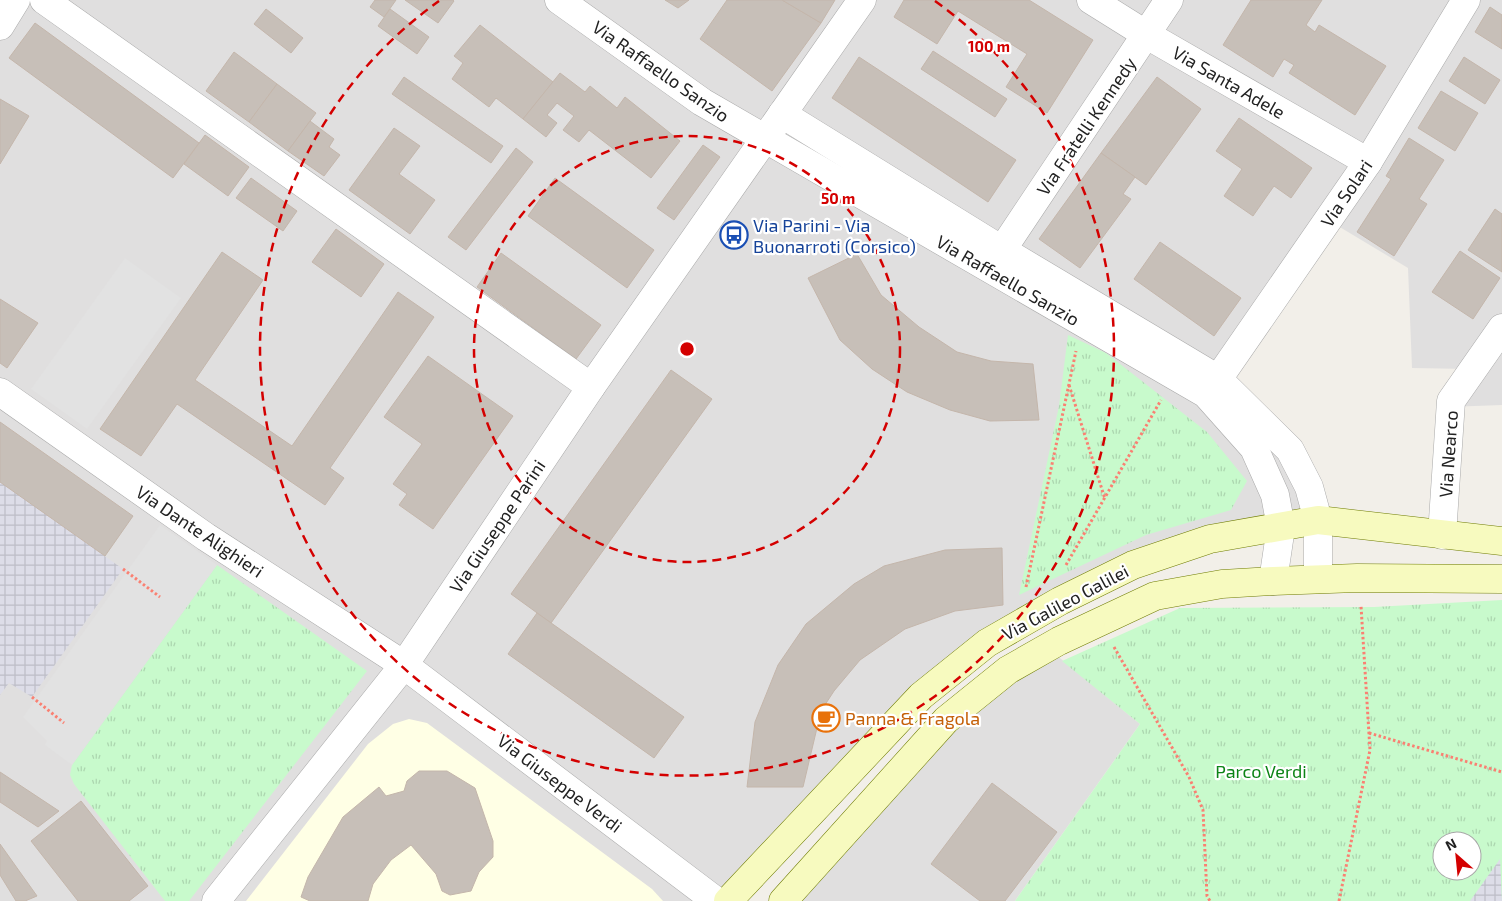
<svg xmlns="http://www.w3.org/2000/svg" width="1502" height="901" font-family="'Exo 2',sans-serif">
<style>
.residential{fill:#e0dfdf}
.education{fill:#ffffe5}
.park{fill:url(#park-tufts);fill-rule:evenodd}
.parking{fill:#e2e2e2}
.plaza{fill:url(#plaza-grid)}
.building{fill:#c7bfb8;stroke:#c4b6ab}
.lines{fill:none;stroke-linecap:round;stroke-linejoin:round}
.street-casing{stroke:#a9a9a9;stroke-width:29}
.secondary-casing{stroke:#707d05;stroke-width:29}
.path{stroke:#fa8072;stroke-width:3;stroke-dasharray:2.5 2.5;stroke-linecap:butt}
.street{stroke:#fff;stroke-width:28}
.secondary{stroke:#f7fabf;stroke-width:28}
.ring{fill:none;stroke:#d40000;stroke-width:2.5;stroke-dasharray:9 6}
.labels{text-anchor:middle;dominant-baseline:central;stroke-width:4.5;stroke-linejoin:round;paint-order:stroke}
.street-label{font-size:18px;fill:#222;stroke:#fff}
.transit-label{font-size:18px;fill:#164399;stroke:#fff;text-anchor:start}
.food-label{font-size:18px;fill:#c56008;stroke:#fff;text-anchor:start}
.park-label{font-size:18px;fill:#0c8416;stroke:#fff}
.centre{fill:#d40000;stroke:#fff;stroke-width:2.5}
.ring-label{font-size:15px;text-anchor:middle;font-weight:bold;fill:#d40000;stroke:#fff;stroke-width:4.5;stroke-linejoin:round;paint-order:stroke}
</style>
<defs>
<pattern id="park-tufts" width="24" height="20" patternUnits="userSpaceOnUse" patternTransform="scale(1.25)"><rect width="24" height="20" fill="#c8facc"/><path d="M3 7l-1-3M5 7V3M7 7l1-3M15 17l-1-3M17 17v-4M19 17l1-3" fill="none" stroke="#acd6af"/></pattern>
<pattern id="plaza-grid" width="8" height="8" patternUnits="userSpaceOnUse" patternTransform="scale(1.25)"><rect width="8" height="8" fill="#dddde8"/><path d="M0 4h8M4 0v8" fill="none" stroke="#bdbdc7"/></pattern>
</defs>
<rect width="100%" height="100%" fill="#f2efe9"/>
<g class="residential">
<path d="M0,0h1502v405l-55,2 22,-38 -57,-1 -4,-100 -80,-48 -113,147 110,144 -121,19 -229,112 -257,259h-718z"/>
<path d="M1055,654l85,70 -125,177h-222l160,-175 61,-47z"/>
</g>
<path class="education" d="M409,719l18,4 225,166 11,12h-417l122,-157 25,-20z"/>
<g class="park">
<path d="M1068,335l38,18 101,79 40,49 -16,29 -85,25 -127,60 40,-189z"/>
<path d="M217,565l150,106 -178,230h-24l-91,-117 -4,-9 2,-10z"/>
<path d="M1502,600v301h-487l125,-177 -78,-63 118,-53 194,-1zM1442,841h30v30h-30z"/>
</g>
<g class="parking">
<path d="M125,258l56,40 -94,131 -56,-40z"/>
<path d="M160,525l57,40 -145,200 -27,-20 2,-4 -24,-24z"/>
</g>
<g class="plaza">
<path d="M0,482l123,87 -91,128 -23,-14 -9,12z"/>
<path d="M1500,859l2,42h-32z"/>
</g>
<g class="building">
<path d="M375,0h21l-12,17 -14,-10z"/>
<path d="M405,0h48l1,1 -16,22z"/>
<path d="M665,0h24l-11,8z"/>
<path d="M727,0h55l39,23 -49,68 -72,-52z"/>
<path d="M782,0h53l-14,23z"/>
<path d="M904,0h125l64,40 -46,73 -41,-26 21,-33 -69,-43 -21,33 -43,-27z"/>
<path d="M1251,0h71l-16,25 9,7 4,-7 67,41 -31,49 -66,-42 5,-8 -10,-6 -11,18 -50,-32z"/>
<path d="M1490,7l12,8v34l-27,-17z"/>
<path d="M266,9l37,29 -12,15 -37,-29z"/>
<path d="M390,9l39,28 -12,17 -39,-28z"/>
<path d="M35,23l164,120 -26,35 -164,-120z"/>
<path d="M480,25l73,57 -30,37 -27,-21 -7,9 -37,-28 11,-16 -9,-7z"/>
<path d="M933,51l74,48 -12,18 -74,-48z"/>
<path d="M234,52l43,32 -28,38 -43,-31z"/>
<path d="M859,57l157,103 -28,42 -156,-104z"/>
<path d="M1464,57l36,23 -15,24 -36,-23z"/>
<path d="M560,73l25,19 5,-6 27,22 8,-11 55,44 -29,37 -62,-48 -10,12 -16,-12 11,-14 -17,-13 -10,12 10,8 -11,14 -23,-18z"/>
<path d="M404,77l99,69 -12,17 -99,-69z"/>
<path d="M1157,77l44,32 -55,76 -45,-32z"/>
<path d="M277,84l39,29 -28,38 -39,-29z"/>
<path d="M1441,91l37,22 -23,38 -37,-23z"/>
<path d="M0,99l29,17 -29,48z"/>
<path d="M1239,118l73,50 -21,30 -17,-12 -21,30 -29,-20 18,-27 -26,-18z"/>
<path d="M310,121l24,18 -5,8 11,8 -16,21 -36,-25z"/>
<path d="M394,128l26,18 -21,28 36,26 -25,34 -61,-44z"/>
<path d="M205,135l44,32 -21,29 -44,-32z"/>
<path d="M1409,138l35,22 -25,39 8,5 -33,52 -37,-24 34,-53 -5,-3z"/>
<path d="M703,145l17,12 -46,63 -17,-12z"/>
<path d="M516,148l17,14 -67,88 -18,-13z"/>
<path d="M1101,153l34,24 -12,17 8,5 -51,69 -41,-29z"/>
<path d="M251,178l46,33 -14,20 -47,-33z"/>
<path d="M555,178l99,72 -27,38 -99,-72z"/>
<path d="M1495,209l7,5v58l-34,-22z"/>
<path d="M336,229l48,35 -23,33 -49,-35z"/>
<path d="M1160,242l81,56 -27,38 -80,-57z"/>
<path d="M1460,251l40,27 -27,41 -41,-27z"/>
<path d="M222,252l41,28 -68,100 97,66 106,-154 36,25 -104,151 14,10 -19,27 -148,-101 -36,52 -41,-27z"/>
<path d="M501,253l100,72 -25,34 -99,-72z"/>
<path d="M857,254l24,41 38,32 38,25 34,9 42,3 6,56 -49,1 -40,-11 -43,-18 -35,-23 -32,-29 -32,-62z"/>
<path d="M0,299l38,24 -31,45 -7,-5z"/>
<path d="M428,356l85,60 -80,113 -34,-24 8,-11 -14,-10 29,-40 -38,-27z"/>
<path d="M671,370l41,29 -161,224 -40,-29z"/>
<path d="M0,422l133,94 -28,40 -105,-74z"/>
<path d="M1002,548l1,57 -48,6 -50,18 -45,31 -26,31 -13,20 -18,76h-56l8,-65 23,-57 28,-41 48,-40 30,-18 61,-16z"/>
<path d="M537,613l147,104 -30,41 -146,-104z"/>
<path d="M419,771h28l28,17 18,53v16l-14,15 -8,19 -21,4 -8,-4 -6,-17 -25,-29 -20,15 -18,24 -5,17h-58l-9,-4 7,-20 35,-60 36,-30 7,9 18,-5 3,-10z"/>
<path d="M0,772l59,39 -21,16 -38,-25z"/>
<path d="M992,783l65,49 -52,69h-25l-49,-37z"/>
<path d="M81,801l67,85 -19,15h-51l-47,-60z"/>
<path d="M0,844l37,52 -12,5h-9l-16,-26z"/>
</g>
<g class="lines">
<g class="street-casing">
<g id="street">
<path d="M44,0l547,387"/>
<path d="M559,0l143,102 504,292 48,54 21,47 6,32 -8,54"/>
<path d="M1091,0l56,35 221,127"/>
<path d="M0,26l16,-26"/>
<path d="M782,114l220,136 216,129 72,71 19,37 9,33v59"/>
<path d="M1002,250l167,-250"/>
<path d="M1218,379l150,-217 98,-162"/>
<path d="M0,392l206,145 198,128 312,236"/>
<path d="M1442,535l9,-134 51,-73"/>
<path d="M216,901l188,-236 187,-278 271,-387"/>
</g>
</g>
<g class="secondary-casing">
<g id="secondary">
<path d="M728,901l193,-205 66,-53 73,-42 73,-36 77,-26 108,-19 184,21"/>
<path d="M783,901l163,-181 62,-50 51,-29 96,-45 67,-12 51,-3 84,-3 145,1"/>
</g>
</g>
<g class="path">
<path d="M1069,385l36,114"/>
<path d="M1066,565l95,-165"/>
<path d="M123,569l37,28"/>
<path d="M1026,587l50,-236"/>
<path d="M1114,647l75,130 14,33 4,86 3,5"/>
<path d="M32,697l32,26"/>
<path d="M1369,733l133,39"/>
<path d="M1339,901l31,-151 -9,-144"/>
</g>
<use href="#street" class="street"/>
<use href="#secondary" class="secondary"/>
</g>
<g class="ring">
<circle cx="687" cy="349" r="213"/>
<path d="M935 1A427 427 0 1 1 439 1"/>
</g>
<defs>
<g id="bus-ring" transform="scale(1.4375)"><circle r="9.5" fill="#fff" stroke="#1a4fb4" stroke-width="1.5"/><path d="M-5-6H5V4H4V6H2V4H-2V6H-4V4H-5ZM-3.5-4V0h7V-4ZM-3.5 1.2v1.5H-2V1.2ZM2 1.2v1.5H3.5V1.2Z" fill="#1a4fb4"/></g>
<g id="cafe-ring" transform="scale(1.4375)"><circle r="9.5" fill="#fff" stroke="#e8710a" stroke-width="1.5"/><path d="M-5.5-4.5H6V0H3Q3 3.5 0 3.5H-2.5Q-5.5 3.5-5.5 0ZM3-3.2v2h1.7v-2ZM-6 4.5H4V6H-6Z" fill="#e8710a"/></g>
</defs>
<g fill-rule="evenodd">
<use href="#bus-ring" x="734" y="235"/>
<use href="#cafe-ring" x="826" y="718"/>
</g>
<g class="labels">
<g class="street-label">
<text transform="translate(661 71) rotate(35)">Via Raffaello Sanzio</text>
<text transform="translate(1229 82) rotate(30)">Via Santa Adele</text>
<text transform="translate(1086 126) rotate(-56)">Via Fratelli Kennedy</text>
<text transform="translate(1346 193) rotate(-56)">Via Solari</text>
<text transform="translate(1008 280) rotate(30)">Via Raffaello Sanzio</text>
<text transform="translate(1448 454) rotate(-86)">Via Nearco</text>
<text transform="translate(497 526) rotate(-56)">Via Giuseppe Parini</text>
<text transform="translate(200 531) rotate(34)">Via Dante Alighieri</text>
<text transform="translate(1065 602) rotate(-28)">Via Galileo Galilei</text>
<text transform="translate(560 783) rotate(37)">Via Giuseppe Verdi</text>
</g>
<g class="transit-label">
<text x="753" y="225">Via Parini - Via<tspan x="753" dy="21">Buonarroti (Corsico)</tspan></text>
</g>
<g class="food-label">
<text x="845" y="718">Panna &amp; Fragola</text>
</g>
<g class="park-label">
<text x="1261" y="771">Parco Verdi</text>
</g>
</g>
<circle cx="687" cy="349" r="8" class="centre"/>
<g class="ring-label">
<text x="989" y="52">100 m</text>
<text x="838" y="204">50 m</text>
</g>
<g transform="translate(1457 856) rotate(333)"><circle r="24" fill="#ffffff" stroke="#a7a7a7"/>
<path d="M0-4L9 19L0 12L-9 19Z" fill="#d40000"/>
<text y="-8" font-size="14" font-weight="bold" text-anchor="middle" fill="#222222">N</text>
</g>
</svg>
